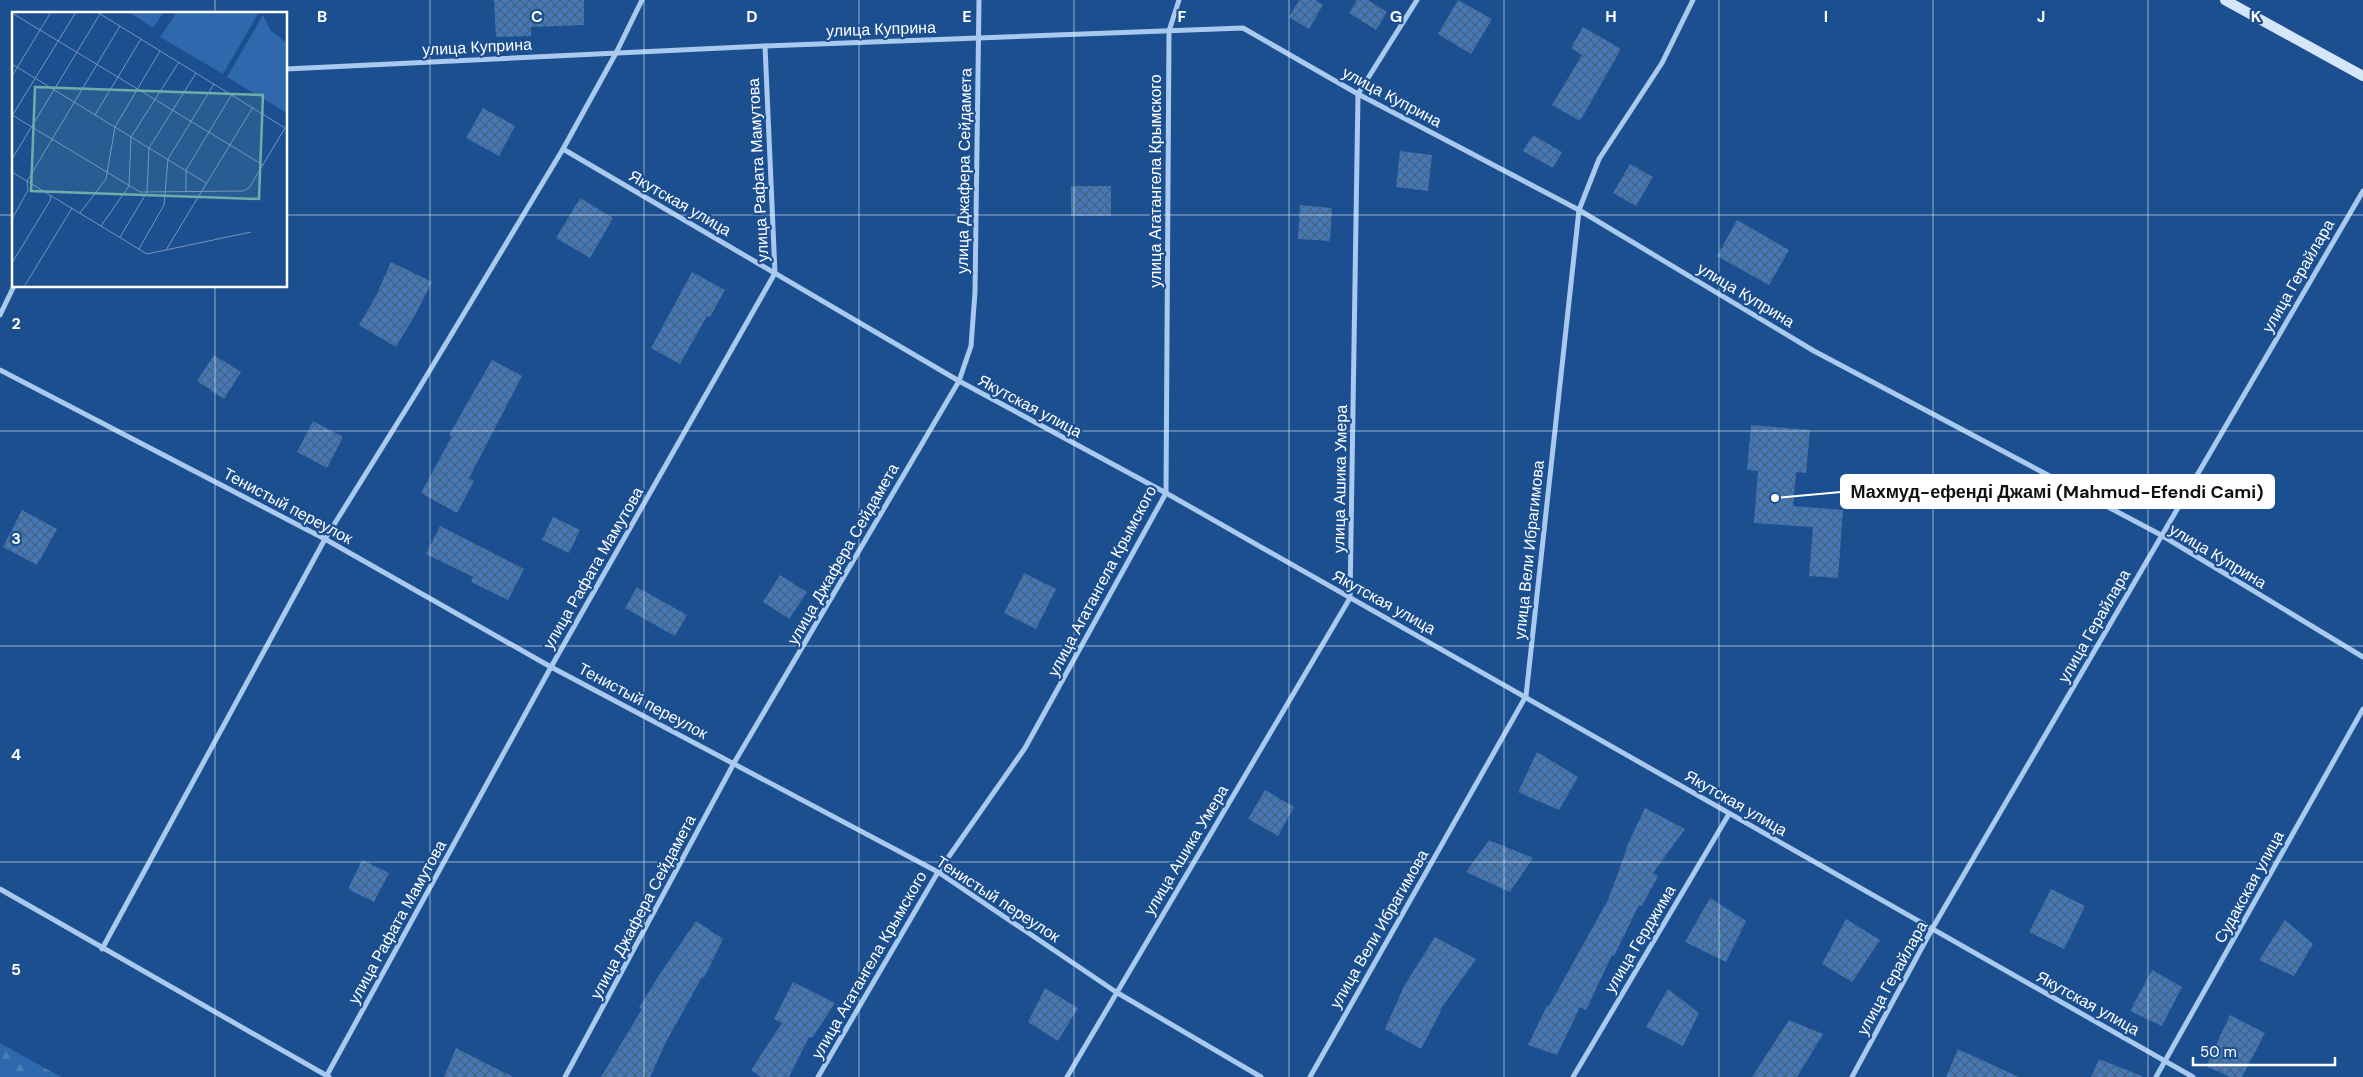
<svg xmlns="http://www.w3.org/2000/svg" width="2363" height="1077" font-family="'DM Sans',sans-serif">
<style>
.forest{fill:url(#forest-firs)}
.building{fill:url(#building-cross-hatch)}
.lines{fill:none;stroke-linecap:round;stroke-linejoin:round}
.street{stroke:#a9c9ee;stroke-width:5}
.secondary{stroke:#d6e6fa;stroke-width:10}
.grid{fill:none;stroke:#fff;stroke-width:1;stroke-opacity:0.55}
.labels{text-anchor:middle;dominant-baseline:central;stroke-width:4.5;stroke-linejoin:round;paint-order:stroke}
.street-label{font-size:16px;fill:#fff;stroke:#1b4f8f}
.inset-road{fill:none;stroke:#7695bc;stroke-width:1}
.view{fill:#6fada8;fill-opacity:0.15;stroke:#6fada8;stroke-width:2.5}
.inset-edge{fill:none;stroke:#fff;stroke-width:2.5}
.grid-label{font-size:16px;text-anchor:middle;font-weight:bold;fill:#fff;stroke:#1b4f8f;stroke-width:4.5;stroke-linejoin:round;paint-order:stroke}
.leader{fill:none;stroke:#fff;stroke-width:2}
.callout-dot{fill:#fff;stroke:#1b4f8f;stroke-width:2}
.callout{fill:#fff;stroke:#fff;stroke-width:2}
.callout-label{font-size:18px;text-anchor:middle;font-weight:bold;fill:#111}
</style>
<defs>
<pattern id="forest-firs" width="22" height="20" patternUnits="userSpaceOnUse" patternTransform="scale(1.25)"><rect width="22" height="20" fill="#2e69ad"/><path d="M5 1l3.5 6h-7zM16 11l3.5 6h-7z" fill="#4d80b9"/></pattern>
<pattern id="building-cross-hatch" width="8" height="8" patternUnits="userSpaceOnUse" patternTransform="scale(1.25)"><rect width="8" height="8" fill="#4478b7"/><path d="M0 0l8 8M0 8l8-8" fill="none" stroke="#486282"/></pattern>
</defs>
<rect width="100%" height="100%" fill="#1b4f8f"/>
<path class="forest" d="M0,1043l61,34h-61z"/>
<g class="building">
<path d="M494,0h90v25l-53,2v9l-35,1z"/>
<path d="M1299,0h16l8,5 -14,24 -20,-12z"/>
<path d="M1357,0h11l19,12 -11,18 -27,-17z"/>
<path d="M1458,0l34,19 -21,35 -33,-20z"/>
<path d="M1583,27l38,22 -41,72 -28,-16 30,-50 -11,-7z"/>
<path d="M483,108l32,18 -16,30 -33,-18z"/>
<path d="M1533,135l29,17 -9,16 -30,-17z"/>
<path d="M1400,151l32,4 -4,36 -32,-4z"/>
<path d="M1630,164l23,13 -17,29 -23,-13z"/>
<rect x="1071" y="186" width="40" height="30"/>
<path d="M580,198l33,20 -23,40 -34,-20z"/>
<path d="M1300,205l32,3 -2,33 -32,-2z"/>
<path d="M1737,220l52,30 -20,35 -52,-29z"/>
<path d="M391,262l41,20 -17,33 -19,32 -37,-22 17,-29z"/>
<path d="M692,272l33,18 -15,27 -3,-1 -27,48 -29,-16z"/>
<path d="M214,355l27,17 -17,27 -27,-18z"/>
<path d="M492,360l30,16 -53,102 5,3 -17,32 -36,-20 31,-57 -3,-1z"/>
<path d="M313,421l30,16 -16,31 -30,-16z"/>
<path d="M1751,425l59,5 -4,43 -10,-1 -3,34 50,4 -5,68 -29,-2 4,-49 -59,-4 4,-52 -11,-1z"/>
<path d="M22,510l35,19 -20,36 -34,-18z"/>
<path d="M553,517l27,13 -11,23 -27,-13z"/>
<path d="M440,526l84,43 -16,31 -37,-18 2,-5 -47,-23z"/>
<path d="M1024,573l32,16 -20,40 -32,-16z"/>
<path d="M780,575l27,17 -18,27 -26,-17z"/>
<path d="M637,587l50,28 -12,21 -50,-28z"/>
<path d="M1537,752l41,25 -19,33 -41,-18z"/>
<path d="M1265,790l29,17 -16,29 -30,-17z"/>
<path d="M1645,808l40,21 -32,44 5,3 -16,30 -3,-1 -25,51 -2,-1 -26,55 -6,-3 -23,48 -29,-10 19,-39h2l59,-106 19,-52h-1z"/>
<path d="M1489,840l44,18 -23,34 -44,-20z"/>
<path d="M362,860l27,13 -15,29 -26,-13z"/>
<path d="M2051,889l34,17 -21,43 -35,-17z"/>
<path d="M1710,898l36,23 -20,41 -41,-20z"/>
<path d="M1846,919l34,21 -28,42 -30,-18z"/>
<path d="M2285,920l28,24 -19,32 -35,-16z"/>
<path d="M696,921l27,18 -19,39 -2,-1 -36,65 -16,35h-49l41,-68 -3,-1 19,-31z"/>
<path d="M1435,937l41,22 -36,51 1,1 -20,38 -36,-20 19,-43z"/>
<path d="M2152,970l30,17 -20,39 -32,-15z"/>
<path d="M793,982l42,21 -23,35 -3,-1 -20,40h-28l-10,-7 31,-47 -8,-4z"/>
<path d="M1045,988l33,20 -20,33 -30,-19z"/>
<path d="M1668,989l31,24 -16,33 -37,-19z"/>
<path d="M2230,1015l35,18 -23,44h-12l-24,-11z"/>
<path d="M1789,1020l34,14 -26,43h-45z"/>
<path d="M456,1048l57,29h-69z"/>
<path d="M1958,1049l61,28h-73z"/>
<path d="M2099,1059l43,17 -1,1h-50z"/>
</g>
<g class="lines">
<g class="street">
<path d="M286,69l479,-23 478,-18 115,66 221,116 235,141 347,184 202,122"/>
<path d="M563,149l396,232 207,112 1027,584"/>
<path d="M0,315l14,-29"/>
<path d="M0,370l325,169 226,128 387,205 178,120 145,85"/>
<path d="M0,889l329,188"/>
<path d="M102,949l223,-410 93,-149 145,-241 53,-96 26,-53"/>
<path d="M327,1075l224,-408 224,-394 -10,-227"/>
<path d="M565,1077l169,-314 225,-382 12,-35 4,-54 4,-292"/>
<path d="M818,1077l120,-205 87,-124 141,-255 3,-462 10,-31"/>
<path d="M1067,1077l283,-479 8,-504 59,-94"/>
<path d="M1310,1077l216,-381 53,-486 20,-51 63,-96 31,-63"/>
<path d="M1573,1077l156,-263"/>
<path d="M1852,1077l80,-148 431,-738"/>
<path d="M2156,1077l207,-368"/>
</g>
<path class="secondary" d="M2225,0l138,76"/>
</g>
<path class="grid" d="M215,0v14M430,0v1077M644,0v1077M859,0v1077M1074,0v1077M1289,0v1077M1504,0v1077M1719,0v1077M1933,0v1077M2148,0v1077M0,215h14M286,215h2077M215,286v791M0,431h2363M0,646h2363M0,862h2363"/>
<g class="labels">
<g class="street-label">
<text transform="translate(881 29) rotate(-2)">улица Куприна</text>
<text transform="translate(477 47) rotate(-3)">улица Куприна</text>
<text transform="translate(1392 97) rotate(28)">улица Куприна</text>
<text transform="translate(758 170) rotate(-93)">улица Рафата Мамутова</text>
<text transform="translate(964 171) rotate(-89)">улица Джафера Сейдамета</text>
<text transform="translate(1155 181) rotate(-90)">улица Агатангела Крымского</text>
<text transform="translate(680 203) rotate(30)">Якутская улица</text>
<text transform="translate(2298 276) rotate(-60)">улица Герайлара</text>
<text transform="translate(1746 295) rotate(31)">улица Куприна</text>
<text transform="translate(1030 406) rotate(28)">Якутская улица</text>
<text transform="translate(1340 479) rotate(-89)">улица Ашика Умера</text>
<text transform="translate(288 506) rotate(28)">Тенистый переулок</text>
<text transform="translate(1529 550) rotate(-84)">улица Вели Ибрагимова</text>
<text transform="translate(843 554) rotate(-60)">улица Джафера Сейдамета</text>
<text transform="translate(2218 556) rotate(31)">улица Куприна</text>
<text transform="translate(593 568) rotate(-60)">улица Рафата Мамутова</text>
<text transform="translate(1102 581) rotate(-62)">улица Агатангела Крымского</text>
<text transform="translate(1384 602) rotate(29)">Якутская улица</text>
<text transform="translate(2094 626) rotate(-60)">улица Герайлара</text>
<text transform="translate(643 701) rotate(28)">Тенистый переулок</text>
<text transform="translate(1736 803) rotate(30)">Якутская улица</text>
<text transform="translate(1186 850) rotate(-59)">улица Ашика Умера</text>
<text transform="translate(2249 887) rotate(-61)">Судакская улица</text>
<text transform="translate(998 899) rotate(33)">Тенистый переулок</text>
<text transform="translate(643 907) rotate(-62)">улица Джафера Сейдамета</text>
<text transform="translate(397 922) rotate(-61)">улица Рафата Мамутова</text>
<text transform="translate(1379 929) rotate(-60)">улица Вели Ибрагимова</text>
<text transform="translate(1640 939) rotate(-59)">улица Герджима</text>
<text transform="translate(869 965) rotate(-60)">улица Агатангела Крымского</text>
<text transform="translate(1892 978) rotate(-61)">улица Герайлара</text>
<text transform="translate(2088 1003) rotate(29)">Якутская улица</text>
</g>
</g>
<g transform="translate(12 12)">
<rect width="275" height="275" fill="#1b4f8f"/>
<path d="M117,0h35l-11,16zM165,0h82l-36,62 -63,-37zM251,3l8,16 16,12v70l-60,-36z" fill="#2e69ad"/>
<path class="inset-road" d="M0,1l251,152M0,52l194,119M0,64l39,-64M0,103l128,77 103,-1 6,-3 36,-60 -188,-116M83,103l46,-76M0,104l64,-104M0,147l88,-145M0,160l135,82 104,-22M15,169l93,-155M174,180v-22l46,-76M68,201l26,-34 9,-52 45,-76M0,207l16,-29 -1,-8M89,214l28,-40 2,-49 48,-75M108,225l27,-45 2,-44 47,-75M127,237l25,-44 4,-46 46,-75M154,238l87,-143M0,251l39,-64 -1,-3M12,275l48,-79"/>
<path class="view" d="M23,75l228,8 -4,104 -228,-8z"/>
<rect width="275" height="275" class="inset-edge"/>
</g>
<g class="grid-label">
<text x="322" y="22">B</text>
<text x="537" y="22">C</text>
<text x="752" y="22">D</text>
<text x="967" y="22">E</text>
<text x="1182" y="22">F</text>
<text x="1396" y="22">G</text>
<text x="1611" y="22">H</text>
<text x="1826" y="22">I</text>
<text x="2041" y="22">J</text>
<text x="2256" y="22">K</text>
<text x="16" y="329">2</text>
<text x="16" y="544">3</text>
<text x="16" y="760">4</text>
<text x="16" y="975">5</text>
</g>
<path class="leader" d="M1775 498L1841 492"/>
<circle class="callout-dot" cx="1775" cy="498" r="5"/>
<rect class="callout" x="1841" y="475" width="433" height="33" rx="5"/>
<g class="callout-label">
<text x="2057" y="498">Махмуд-ефенді Джамі (Mahmud-Efendi Cami)</text>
</g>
<path d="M2193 1057v8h142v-8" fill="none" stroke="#ffffff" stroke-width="2.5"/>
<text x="2200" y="1057" font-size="15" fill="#ffffff" stroke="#1b4f8f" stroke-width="4" paint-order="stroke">50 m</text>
</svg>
